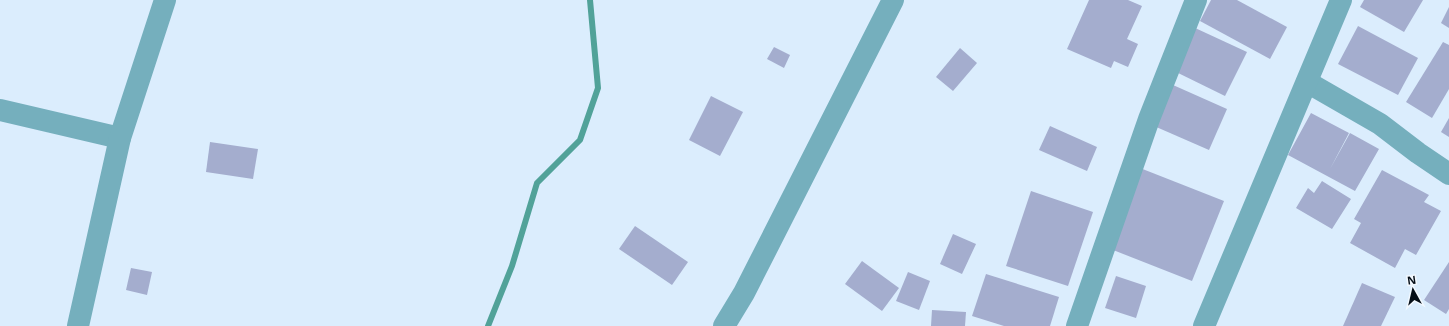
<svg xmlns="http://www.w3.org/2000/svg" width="1449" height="326" font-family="'Open Sans',sans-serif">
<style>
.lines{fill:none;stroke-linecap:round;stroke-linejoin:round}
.stream{stroke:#51a299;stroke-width:6}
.building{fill:#a4adce}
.minor{stroke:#75afbd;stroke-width:22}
</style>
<rect width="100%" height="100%" fill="#dbedfd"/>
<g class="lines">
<path class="stream" d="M488,326l24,-60 25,-83 43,-43 18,-52 -8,-88"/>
</g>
<g class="building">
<path d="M1089,0h39l14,6 -15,33 11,5 -10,23 -14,-6 -3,7 -44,-19z"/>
<path d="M1211,0h26l50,27 -17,32 -70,-38z"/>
<path d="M1364,0h59l-19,32 -44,-25z"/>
<path d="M1449,7v21l-8,-5z"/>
<path d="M1358,26l60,32 -20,37 -60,-31z"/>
<path d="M1193,27l54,25 -22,44 -53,-26z"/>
<path d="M1443,42l6,3v44l-17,29 -26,-16z"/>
<path d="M774,47l16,8 -6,13 -17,-9z"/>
<path d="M960,48l17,15 -24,28 -17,-14z"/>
<path d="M1173,85l54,24 -18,41 -55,-24z"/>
<path d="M711,96l32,16 -23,44 -31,-16z"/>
<path d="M1311,113l38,20 -19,36 20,-36 29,16 -24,42 -67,-36z"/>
<path d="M1449,118v19l-8,-5z"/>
<path d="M1050,126l47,21 -10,24 -48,-21z"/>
<path d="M210,142l48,7 -5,30 -47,-7z"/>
<path d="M1140,168l84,33 -32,80 -84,-33z"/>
<path d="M1382,170l47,25 -5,7 17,9 -25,44 -11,-6 -10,19 -45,-25 11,-20 -7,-4z"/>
<path d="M1322,181l29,18 -19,30 -36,-21 12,-20 6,5z"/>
<path d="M1031,191l62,21 -25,74 -62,-20z"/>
<path d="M635,226l53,36 -16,23 -53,-36z"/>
<path d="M953,234l23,10 -14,30 -22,-10z"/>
<path d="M862,261l37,27 -17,23 -37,-27z"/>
<path d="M1449,262v47l-3,5 -22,-14z"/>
<path d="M131,268l21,4 -5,23 -21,-5z"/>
<path d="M908,272l22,9 -11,29 -23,-9z"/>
<path d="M986,274l73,23 -9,29h-46l-32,-10z"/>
<path d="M1116,276l30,10 -10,32 -31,-10z"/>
<path d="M1362,283l33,14 -14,29h-38z"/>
<path d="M932,310l34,2 -1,14h-34z"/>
</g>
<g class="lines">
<g class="minor">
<path d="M1307,82l73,42 38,29 31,21"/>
<path d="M0,110l120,28"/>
<path d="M78,326l42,-188 45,-138"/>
<path d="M724,326l20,-33 149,-293"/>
<path d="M1077,326l72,-207 47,-119"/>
<path d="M1204,326l137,-326"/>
</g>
</g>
<g transform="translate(1413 290) rotate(352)" stroke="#f2f8fe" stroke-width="3" paint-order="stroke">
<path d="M0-3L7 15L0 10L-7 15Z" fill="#050e17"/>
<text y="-6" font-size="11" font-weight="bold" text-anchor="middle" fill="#050e17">N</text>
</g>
</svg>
